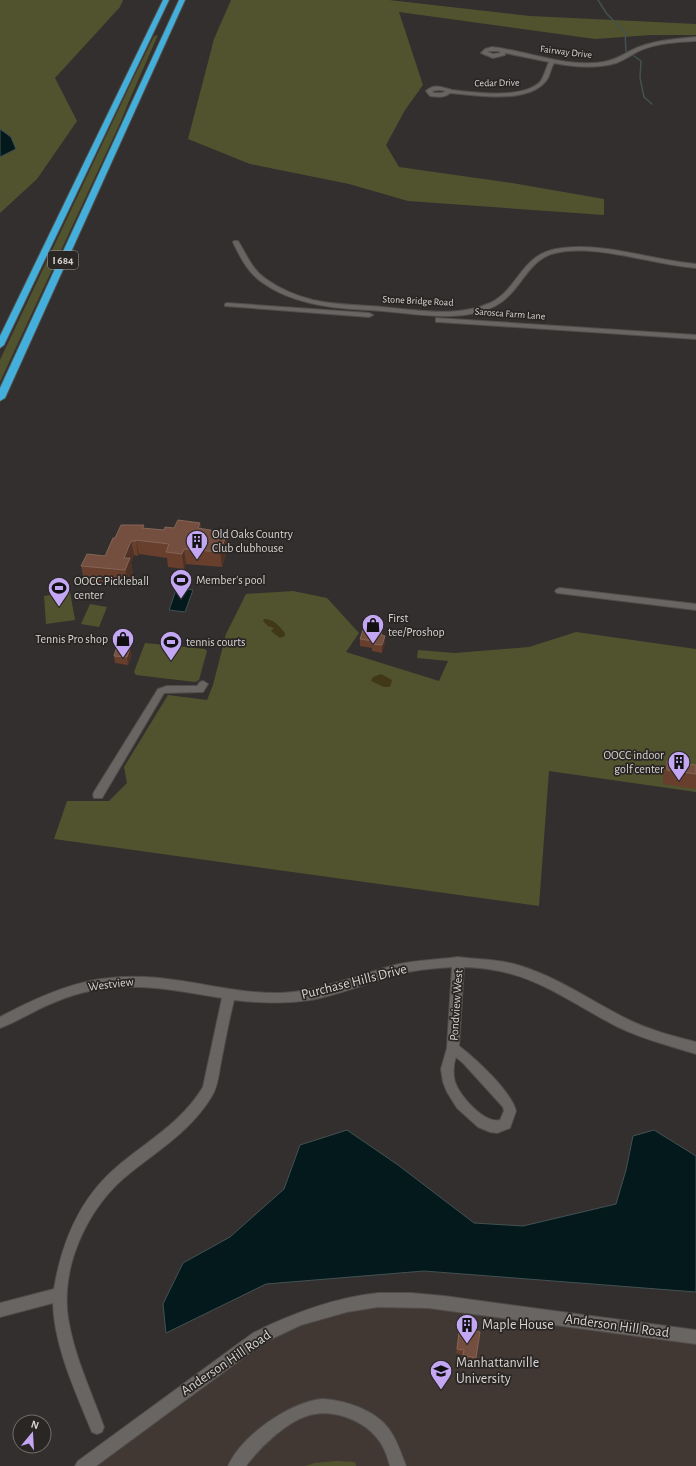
<svg xmlns="http://www.w3.org/2000/svg" width="696" height="1466" font-family="'Alegreya Sans',sans-serif">
<style>
.built{fill:#413733}
.green{fill:#51532e}
.sand{fill:#403817}
.water{fill:#04191b;stroke:#435152}
.lines{fill:none;stroke-linecap:round;stroke-linejoin:round}
.stream{stroke:#435152;stroke-width:1.5}
.minor-casing{stroke:#504d4b;stroke-width:2}
.secondary-casing{stroke:#504d4b;stroke-width:2}
.motorway-casing{stroke:#504d4b;stroke-width:2}
.minor{fill:#696563;fill-rule:evenodd}
.secondary{fill:#696563;fill-rule:evenodd}
.motorway{fill:#43afda;fill-rule:evenodd}
.wall{fill:#683f2d}
.shaded-wall{fill:#4e3226}
.building{fill:#744f3f;stroke:#846456}
.labels{text-anchor:middle;dominant-baseline:central;stroke-width:3.5;stroke-linejoin:round;paint-order:stroke}
.far-street-label{font-size:10px;fill:#d7d4d4;stroke:#292624}
.shield{fill:#292624;stroke:#a3a09f;stroke-width:1}
.shield-label{font-size:11px;font-weight:bold;fill:#d7d4d4}
.poi-label{font-size:12px;fill:#d7d4d4;stroke:#292624;text-anchor:start}
.street-label{font-size:12px;fill:#d7d4d4;stroke:#292624}
.near-street-label{font-size:14px;fill:#d7d4d4;stroke:#292624}
.near-poi-label{font-size:14px;fill:#d7d4d4;stroke:#292624;text-anchor:start}
</style>
<rect width="100%" height="100%" fill="#332f2e"/>
<path class="built" d="M377,1300l319,37v129h-613l175,-128z"/>
<g class="green">
<path d="M0,0h123l-3,7 -65,71 22,43 -40,58 -37,34z"/>
<path d="M231,0h158l141,16 166,8v11h-45l-56,4 -196,-27 24,73 -18,25 -19,35 13,22 113,16 92,16v16l-196,-14 -59,-17 -99,-20 -62,-25 26,-100z"/>
<path d="M158,35l-29,66 -8,20 -121,261v-22l132,-279 22,-45z"/>
<path d="M293,591l34,7 32,35 -13,19 93,29 9,-20 -31,-3 1,-8 37,3 74,-6 47,-15 120,17v143l-147,-21 -10,135 -485,-67 13,-38h42l18,-18 -3,-16 44,-72 39,5 6,-15 13,-51 20,-40z"/>
<path d="M70,592l5,28 -29,4 -2,-28z"/>
<path d="M90,604l17,3 -8,20 -18,-3z"/>
<path d="M145,643l60,6 2,2 -8,29 -4,2 -59,-7 -2,-3z"/>
<path d="M336,1461l19,1 1,4h-51l10,-3z"/>
</g>
<g class="sand">
<path d="M264,619c10,0 15,7 21,14v3l-5,2 -9,-7 3,-3 -6,-2 -5,-5z"/>
<path d="M381,674l11,6 -2,7h-6l-13,-6 2,-4z"/>
</g>
<g class="water">
<path d="M0,129l11,8 5,12 -16,8z"/>
<path d="M175,587l18,3 -8,22 -16,-2 7,-20h-2z"/>
<path d="M347,1130l51,35 76,58 49,3 93,-22 10,-34 7,-34 21,-6 42,26v136l-272,-21 -158,13 -100,49 -3,-29 20,-41 47,-26 54,-48 16,-44z"/>
</g>
<g class="lines">
<g class="stream">
<path d="M598,0l9,14 18,18 1,20"/>
<path d="M634,56l7,5 -1,17 4,19 8,7"/>
</g>
<g class="minor-casing">
<g id="minor">
<path d="M696,37v4c-18,1 -38,2 -55,9 -9,4 -16,10 -25,13 -20,6 -42,4 -62,0 -4,6 -4,15 -9,19 -19,22 -69,13 -95,11 -5,5 -13,4 -20,3l-4,-5c9,-8 17,-3 26,-1 24,3 70,9 88,-8 4,-5 6,-14 9,-20l-44,-9v2l-12,3 -12,-5 4,-4 7,-2c36,4 74,21 111,15 14,-2 23,-10 36,-15 18,-7 38,-8 57,-10zM489,51h10l1,2 -7,1 -5,-2zM439,90l7,1 -4,2h-8l-2,-2z"/>
<path d="M234,241h4c9,14 14,29 28,38 14,10 31,17 47,21 23,5 46,5 69,7 35,3 75,11 108,-4 28,-13 31,-48 66,-54 46,-8 94,11 140,15v4c-42,-3 -102,-25 -141,-15 -29,7 -34,40 -60,53 -34,17 -76,8 -113,5 -24,-2 -49,-2 -72,-8 -17,-4 -33,-10 -47,-20 -15,-10 -23,-26 -30,-41z"/>
<path d="M227,303l142,10 4,2 -4,2 -144,-11v-2z"/>
<path d="M436,318l260,17v4l-257,-17h-3z"/>
<path d="M560,588l136,16v6l-139,-17 -2,-2 2,-2z"/>
<path d="M203,681l5,3 -5,8 -39,1 -62,105h-8l-1,-3 1,-3 64,-103 9,-3h30l3,-4z"/>
<path d="M458,957c21,3 42,2 63,9 38,12 70,35 106,53 22,11 46,17 69,23v12c-26,-8 -53,-15 -78,-27 -57,-29 -86,-58 -154,-60l-5,79c17,13 52,45 57,65l-6,17 -13,5 -7,-1 -12,-5 -21,-19 -10,-16 -4,-10 -2,-13 6,-21 5,-81c-19,1 -38,3 -57,8 -29,8 -56,20 -85,25 -26,4 -51,3 -76,0 -5,20 -9,41 -13,62 -2,10 -3,23 -8,32 -20,35 -53,55 -83,79 -41,32 -70,92 -62,145 6,38 23,73 36,109l-2,5 -5,2 -5,-2c-16,-39 -38,-86 -39,-129l-53,14v-14l54,-14c8,-48 26,-92 65,-124 30,-25 63,-43 84,-78l19,-89c-61,-10 -108,-21 -167,4 -19,7 -36,19 -55,26v-11c65,-35 109,-48 182,-36 33,5 65,13 99,12 40,-2 76,-18 114,-28 21,-5 42,-5 63,-8zM456,1057l8,7 39,43 1,4 -4,9c-16,4 -40,-24 -45,-38 -2,-8 -2,-17 1,-25z"/>
<path d="M322,1399c23,1 53,11 67,30 8,11 12,24 17,37h-16c-3,-10 -6,-20 -13,-28 -14,-18 -44,-29 -67,-23 -23,6 -50,32 -64,51h-18c13,-30 62,-64 94,-67z"/>
</g>
</g>
<g class="secondary-casing">
<path id="secondary" d="M378,1293h33l33,3 252,34v14l-268,-36 -50,-1 -31,5 -46,13 -38,18 -167,123h-21l3,-5 175,-128c40,-20 80,-35 125,-40z"/>
</g>
<g class="motorway-casing">
<g id="motorway">
<path d="M163,0h6l-165,345 -4,3v-12z"/>
<path d="M179,0h6l-180,398 -5,3v-13z"/>
</g>
</g>
<use href="#minor" class="minor"/>
<use href="#secondary" class="secondary"/>
<use href="#motorway" class="motorway"/>
</g>
<g class="wall">
<path d="M200,523l1,5 26,5 1,14 -6,20 -36,-3 -2,5 -16,-2 -1,-9 -28,-4 -1,2 -4,-1 -3,7 2,11 -5,12 -44,-4 -3,-15 24,-10 10,-18 29,-13v3l20,2 10,-2z"/>
<path d="M382,635l3,1v7l-3,10 -10,-2v-3l-12,-2v-7z"/>
<path d="M132,655l-4,10 -13,-2 -1,-7z"/>
<path d="M667,761l29,4v24l-33,-5v-8z"/>
<path d="M459,1330h14l3,28 -1,5 -13,-3 1,-5 -7,-2z"/>
</g>
<g class="shaded-wall">
<path d="M200,523l2,14 -4,-9z"/>
<path d="M227,533l1,14 -6,20 -2,-15z"/>
<path d="M136,540l3,14 -1,2 -2,-15z"/>
<path d="M131,541l3,14 -3,7 2,11 -5,12 -4,-27z"/>
<path d="M184,549l2,15 -2,5 -2,-15z"/>
<path d="M385,636v7l-3,10v-8z"/>
<path d="M130,648l2,7 -4,10 -1,-8z"/>
</g>
<g class="building">
<path d="M178,520l22,3 -2,5 29,5 -7,19 -36,-3 -2,5 -16,-2 3,-8 -33,-4v1h-5l-7,17h6l-5,12 -44,-4 6,-12 18,2 8,-18h2l6,-13h23l-2,3 22,2 1,-3 9,1z"/>
<path d="M363,630l19,3 -1,2 4,1 -3,9 -10,-1 1,-3 -13,-2z"/>
<path d="M117,646l13,2 -3,9 -13,-1z"/>
<path d="M667,761l29,4v9l-29,-4z"/>
<path d="M460,1325l13,3v2l7,2 -4,26 -13,-3 1,-5 -7,-1z"/>
</g>
<defs>
<g id="building-pin" transform="scale(1.15)"><path d="M0 17L-7.5 6A9.5 9.5 0 1 1 7.5 6Z" fill="#c3a7f2" stroke="#292624"/><path d="M-4-6H4V6H1V3H-1V6H-4ZM-2.5-4.3h1.7v1.8h-1.7ZM.8-4.3h1.7v1.8H.8ZM-2.5-1h1.7V.8h-1.7ZM.8-1h1.7V.8H.8Z" fill="#111"/></g>
<g id="stadium-pin" transform="scale(1.15)"><path d="M0 17L-7.5 6A9.5 9.5 0 1 1 7.5 6Z" fill="#c3a7f2" stroke="#292624"/><path d="M0-5a6.5 5 0 1 0 0 10a6.5 5 0 1 0 0-10ZM-3.5-1.8h7v3.6h-7Z" fill="#111"/></g>
<g id="shop-pin" transform="scale(1.15)"><path d="M0 17L-7.5 6A9.5 9.5 0 1 1 7.5 6Z" fill="#c3a7f2" stroke="#292624"/><path d="M-5-2.5h2.3a2.7 3.5 0 0 1 5.4 0H5L5.5 6h-11ZM-1.5-2.5h3a1.5 2.3 0 0 0-3 0Z" fill="#111"/></g>
<g id="university-pin" transform="scale(1.15)"><path d="M0 17L-7.5 6A9.5 9.5 0 1 1 7.5 6Z" fill="#c3a7f2" stroke="#292624"/><path d="M0-5L7-2L0 1L-7-2ZM-4 1L0 2.5L4 1V4Q0 6-4 4Z" fill="#111"/></g>
</defs>
<g fill-rule="evenodd">
<use href="#building-pin" x="197" y="541"/>
<use href="#stadium-pin" x="181" y="580"/>
<use href="#stadium-pin" x="59" y="588"/>
<use href="#shop-pin" x="373" y="625"/>
<use href="#shop-pin" x="123" y="639"/>
<use href="#stadium-pin" x="171" y="642"/>
<use href="#building-pin" x="679" y="762"/>
<use href="#building-pin" x="467" y="1325"/>
<use href="#university-pin" x="441" y="1371"/>
</g>
<g class="labels">
<g class="far-street-label">
<text transform="translate(566 52) rotate(7)">Fairway Drive</text>
<text transform="translate(497 83) rotate(-1)">Cedar Drive</text>
<text transform="translate(418 301) rotate(3)">Stone Bridge Road</text>
<text transform="translate(510 314) rotate(4)">Sarosca Farm Lane</text>
</g>
<rect class="shield" x="48" y="251" width="30" height="18" rx="3"/>
<g class="shield-label">
<text x="63" y="260">I 684</text>
</g>
<g class="poi-label">
<text x="212" y="534">Old Oaks Country<tspan x="212" dy="14">Club clubhouse</tspan></text>
<text x="196" y="580">Member's pool</text>
<text x="74" y="581">OOCC Pickleball<tspan x="74" dy="14">center</tspan></text>
<text x="388" y="618">First<tspan x="388" dy="14">tee/Proshop</tspan></text>
<text x="108" y="639" text-anchor="end">Tennis Pro shop</text>
<text x="186" y="642">tennis courts</text>
<text x="664" y="755" text-anchor="end">OOCC indoor<tspan x="664" dy="14">golf center</tspan></text>
</g>
<g class="street-label">
<text transform="translate(111 984) rotate(-7)">Westview</text>
<text transform="translate(456 1005) rotate(-86)">Pondview West</text>
</g>
<g class="near-street-label">
<text transform="translate(354 982) rotate(-14)">Purchase Hills Drive</text>
<text transform="translate(617 1326) rotate(8)">Anderson Hill Road</text>
<text transform="translate(226 1363) rotate(-34)">Anderson Hill Road</text>
</g>
<g class="near-poi-label">
<text x="482" y="1325">Maple House</text>
<text x="456" y="1363">Manhattanville<tspan x="456" dy="16">University</tspan></text>
</g>
</g>
<g transform="translate(32 1434) rotate(18)"><circle r="19" fill="#292624" stroke="#6f6c6a"/>
<path d="M0-3L7 15L0 10L-7 15Z" fill="#c3a7f2"/>
<text y="-6" font-size="11" font-weight="bold" text-anchor="middle" fill="#d7d4d4">N</text>
</g>
</svg>
